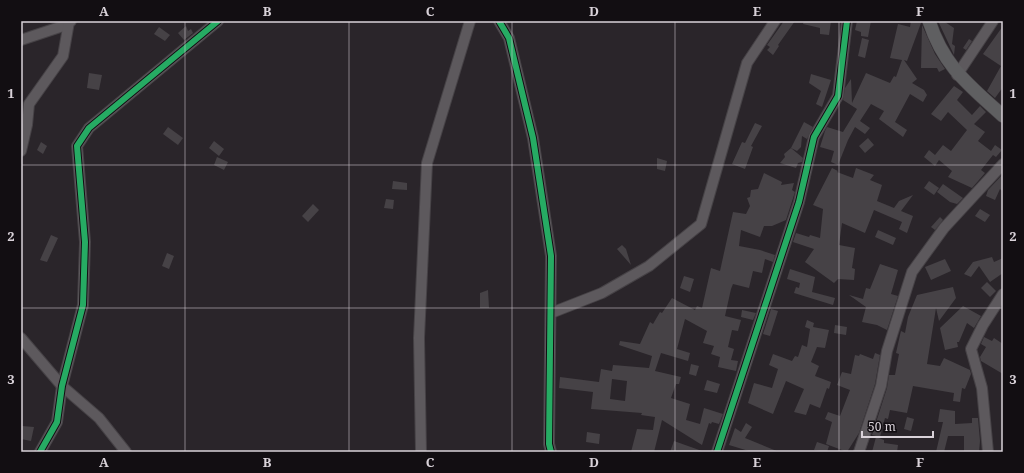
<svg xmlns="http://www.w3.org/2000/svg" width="1024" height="473" font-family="'Noto Serif',serif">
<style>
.building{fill:#464246;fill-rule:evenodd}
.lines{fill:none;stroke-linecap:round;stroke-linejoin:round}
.street-casing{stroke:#464246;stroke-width:12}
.secondary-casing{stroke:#464246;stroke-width:14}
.street{stroke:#5d595d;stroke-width:10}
.secondary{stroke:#5f5f61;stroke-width:13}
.cycleway-casing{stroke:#120e12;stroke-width:8}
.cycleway{stroke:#26ab63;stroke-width:6}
.grid{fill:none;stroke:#d9d2d9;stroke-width:1;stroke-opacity:0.55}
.neatline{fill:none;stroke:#d9d2d9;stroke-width:1.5}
.grid-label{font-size:13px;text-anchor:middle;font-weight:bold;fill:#d9d2d9}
</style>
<rect width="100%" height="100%" fill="#2a252a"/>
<g class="building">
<path d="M784,21h11l-17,24 1,1 -6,9 -6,-5 3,-3 -3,-2z"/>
<path d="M804,21h27l-2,14 -9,-1v-6l-17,-4z"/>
<path d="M857,21h14l-3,16 -7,-1v-4l-6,-2z"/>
<path d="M911,21l10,1v1l-14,38 -3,-1 13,19 -5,4 12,7 3,5 -4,7 -13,-8 -15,28 12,8 -4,7 -24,-18 5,-8 -13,-7 -11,17 10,7 -5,6 -10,-7 -7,13 -10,25 -7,-3 3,-11 -14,-4 5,-16 2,-4 16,5 14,-23 -14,-9 2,-12 6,-9 1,24 14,-30 24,10 4,-7 2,1 6,-17 -12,-2 8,-34 12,3z"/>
<path d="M938,21l7,1 9,6 -2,16 3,2 -1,9z"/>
<path d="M922,25l13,29 10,15 -6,3 -2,-4h-16z"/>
<path d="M186,26l2,5 3,-2 2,4 -9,7 -6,-7z"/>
<path d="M1003,26v61l-8,11 -8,-7 14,-25 -18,-12z"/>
<path d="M159,27l11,8 -5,6 -11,-7z"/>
<path d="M862,38l7,2 -4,18 -7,-2z"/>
<path d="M969,39l3,2 -6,9 -3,-2z"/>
<path d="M89,73l13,2 -3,15 -12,-2z"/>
<path d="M811,74l20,6 -9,27 -6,-3 5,-13 -12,-8z"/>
<path d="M954,86l9,6 -6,8 15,15 8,-9 6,6 -12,12 11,8 -7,9 13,10 4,-6 7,5 -6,7 -3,-2 -12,15 4,3 -13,15 -24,-11 4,-6 -13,-11 -4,6 -11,-9 5,-7 6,5 8,-10 8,6 16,-21 -19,-18 -7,9 -10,-7z"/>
<path d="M804,122l9,5 -6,12 -5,-3 -1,11 -4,4 -6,-3z"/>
<path d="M755,123l7,3 -11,20 2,1 -8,22 -13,-5 10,-22 3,1z"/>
<path d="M168,127l15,11 -5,7 -15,-11z"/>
<path d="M868,138l6,7 -9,8 -6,-7z"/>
<path d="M214,141l10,8 -5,7 -10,-8z"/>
<path d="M41,142l6,4 -4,8 -6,-4z"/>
<path d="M791,148l12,10 -1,4 -4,1 -2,5 -16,-5 5,-6 -1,-3z"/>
<path d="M217,157l11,5 -4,8 -10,-5z"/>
<path d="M657,158l10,3 -2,10 -8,-2z"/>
<path d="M832,168l6,3 -1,1 16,6 3,-10 18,7 -4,5 12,5 -5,16 17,7 5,-7 14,-6 -12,16 12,5 -6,17 -8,-4 3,-7 -28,-12 -9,23 -23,-10 -3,22 16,3 -3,20 3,1 -1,11 -16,-1 -4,4 -29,-21 9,-13 -21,-7 3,-9 13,4 1,-2 10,3 3,-29 -10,-4z"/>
<path d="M764,173l18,9 -1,3 13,-2 -2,7 3,2 -9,28 -14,6h-8l-4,11 -19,-7 -2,16 21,4 15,5 -2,7 -8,-3 -3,14 -9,-2 -4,17 -16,-4 -2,5 -6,27 16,4 -3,11 -6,-1 -4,17 6,2 -3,11 7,1 -2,10 -18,-4 2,-10 -9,-3 3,-8 -11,-3 4,-12 -22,-12 -8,30 13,4 -2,8 -27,-8 -6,18 26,6 -2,7h-3l-5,14 19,6 -4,16 14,4 4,-16 19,6 -4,10 -7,-2 -1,2 -2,-1 -7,22 -40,-25 -8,32h-23l6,-23 16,1 2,-13 -14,-2 1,-2 -51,-4 2,-17 -34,-4 1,-11 39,5 2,-13 11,2 1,-6 36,3 3,-12 -33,-11 1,-4 20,3 10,-22 3,2 7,-12 2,1 10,-15 23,12 2,-4 5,2 9,-40 9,3 13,-59 13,2 4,-8 -3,-8 3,-1 1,-7 7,-1zM612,379l15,2 -2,20 -15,-2z"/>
<path d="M1003,174v18l-3,-3 -5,11 -9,-4 2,-6z"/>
<path d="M393,181l14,2v7l-15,-1z"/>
<path d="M929,181l10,7 -5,7 -10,-7z"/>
<path d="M943,184l20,14 -6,6 -7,-2 -13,-10z"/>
<path d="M386,199l8,1 -1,9 -9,-1z"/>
<path d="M313,204l6,6 -11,12 -6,-6z"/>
<path d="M980,209l10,6 -5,7 -10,-6z"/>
<path d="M940,217l3,3 -8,10 -4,-3z"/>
<path d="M878,230l18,8 -3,7 -18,-8z"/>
<path d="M51,235l7,3 -11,24 -7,-2z"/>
<path d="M622,245l4,4 5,16 -14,-16z"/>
<path d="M167,253l7,3 -5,13 -7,-3z"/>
<path d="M992,257l2,5 9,-4v15l-13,9 -11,-16 -8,11 -7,-3 9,-12z"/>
<path d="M945,259l6,12 -20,9 -6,-13z"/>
<path d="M880,264l18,6 -7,24 7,2 -11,34 -10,-5 -15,-3 4,-15 -17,-12 14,4 3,-11 4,1z"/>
<path d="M790,269l25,8 -3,15 23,6 -2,7 -39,-12 2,-6 3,1 1,-5 -13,-4z"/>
<path d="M684,276l10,3 -4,13 -10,-4z"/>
<path d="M987,282l9,9 -6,6 -9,-9z"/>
<path d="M953,287l3,11 -17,23 -3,-13 -9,56 13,2 4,-8 26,12 1,4 -6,15 -3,-1 -2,14 -7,-1 1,-8 -41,-7 -6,27 -17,-3 -2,9 -3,-1 -5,19 -8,-2 15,-47 2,-13h6l4,-21 -3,-1 4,-18 1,-4 4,2 3,-16 9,-22z"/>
<path d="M488,290l1,18h-9v-15z"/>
<path d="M963,306l18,10 -7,12 -7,-5 -8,19h-2l1,5 -13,3 -5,-22z"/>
<path d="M771,309l7,2 -8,25 -7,-2z"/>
<path d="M742,310l14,3 -3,7 -12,-3z"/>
<path d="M807,320l7,3 -1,4 16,3 -4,18 -8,-1 -6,15 8,4 -4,10 16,6 -2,7 -2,-1 -7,20 -10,-4 -4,11 -12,-3 10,-23 -18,-8 -13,33 -25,-11 6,-20 18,5 6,-19 -9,-4 4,-11 19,7 3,-5 3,1 4,-12 5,2 3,-18 -5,-2z"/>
<path d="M835,325l12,2 -1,8 -12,-2z"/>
<path d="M984,337l8,4 2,-3 9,6v30l-22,-13 -1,-4 6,-10 -5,-3z"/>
<path d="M875,353l5,2 -5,29 -16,49 -12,19 -21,-8 6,-22 -7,-3 3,-7 12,4 10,-26 -13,-5 5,-13 9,2 4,-19 4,1 1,-2 13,5z"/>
<path d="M691,364l8,2 -3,10 -7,-2z"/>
<path d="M707,380l13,4 -3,9 -13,-3z"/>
<path d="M940,409l15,2v13l17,-1v-5h6l2,23 -1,11h-15v-16h-16l-4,16h-8l7,-30h-5z"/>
<path d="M907,417l7,2 -3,12 -7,-2z"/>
<path d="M746,423l6,4 -7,11 34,14h-27l-23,-7 6,-17 -3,-2 9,6z"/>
<path d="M22,426l12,1 -3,14 -10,-2z"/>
<path d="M587,432l13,2 -1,10 -13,-2z"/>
<path d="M876,437l8,3v3l14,2 -1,7h-25z"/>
<path d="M674,441l28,10 -1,1h-31z"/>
<path d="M817,442l12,4 -2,6 -13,-2z"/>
</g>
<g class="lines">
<g class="street-casing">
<g id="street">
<path d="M499,21l10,17 24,100 18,118 -2,188 2,8"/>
<path d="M21,40l39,-13 11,-6"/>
<path d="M957,75l36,-54"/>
<path d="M21,151l6,-26 2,-21 34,-48 6,-34"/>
<path d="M551,313l51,-20 47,-27 52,-42 46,-161 28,-42"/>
<path d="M21,338l41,48 37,32 27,34"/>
<path d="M40,452l17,-30 5,-36 21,-81 2,-63 -8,-96 12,-18 129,-107"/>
<path d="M421,452l-2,-114 8,-175 43,-142"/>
<path d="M717,452l82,-250 15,-65 24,-41 9,-75"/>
<path d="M859,452l22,-66 6,-35 25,-79 32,-44 59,-64"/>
<path d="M988,452l-6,-64 -11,-39 12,-24 20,-31"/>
</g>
</g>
<g class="secondary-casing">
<path id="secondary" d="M929,21c15,46 40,64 74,95"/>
</g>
<use href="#street" class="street"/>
<use href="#secondary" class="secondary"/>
<g class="cycleway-casing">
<g id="cycleway">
<path d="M499,21l10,17 24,100 18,118 -2,188 2,8"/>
<path d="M40,452l17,-30 5,-36 21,-81 2,-63 -8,-96 12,-18 129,-107"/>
<path d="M717,452l82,-250 15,-65 24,-41 9,-75"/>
</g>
</g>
<use href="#cycleway" class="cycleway"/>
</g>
<path class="grid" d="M185,21v431M349,21v431M512,21v431M675,21v431M839,21v431M21,165h982M21,308h982"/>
<rect width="1024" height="473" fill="none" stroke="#120e12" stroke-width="44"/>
<path d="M862 431v6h71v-6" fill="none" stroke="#d9d2d9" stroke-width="2"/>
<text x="868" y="431" font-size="12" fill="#d9d2d9" stroke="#120e12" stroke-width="3" paint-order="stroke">50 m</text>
<rect x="22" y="22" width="980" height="429" class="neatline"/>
<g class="grid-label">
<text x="104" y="16">A</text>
<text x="267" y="16">B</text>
<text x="430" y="16">C</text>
<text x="594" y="16">D</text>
<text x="757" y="16">E</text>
<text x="920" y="16">F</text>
<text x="11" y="98">1</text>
<text x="1013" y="98">1</text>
<text x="11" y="241">2</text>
<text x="1013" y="241">2</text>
<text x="11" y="384">3</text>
<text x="1013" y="384">3</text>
<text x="104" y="467">A</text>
<text x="267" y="467">B</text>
<text x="430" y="467">C</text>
<text x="594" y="467">D</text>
<text x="757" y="467">E</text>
<text x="920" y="467">F</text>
</g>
</svg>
